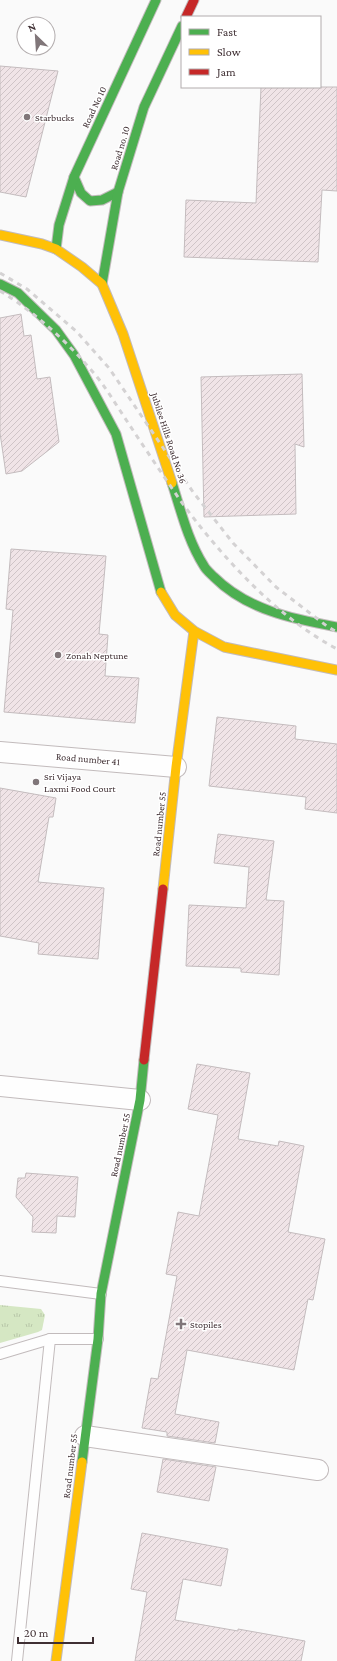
<svg xmlns="http://www.w3.org/2000/svg" width="337" height="1661" font-family="'Crimson Pro',serif">
<style>
.grass{fill:url(#grass-tufts)}
.building{fill:url(#building-hatch);stroke:#c4bcbe}
.lines{fill:none;stroke-linecap:round;stroke-linejoin:round}
.lane-casing{stroke:#c2bbbc;stroke-width:12}
.street-casing{stroke:#c2bbbc;stroke-width:22}
.fast-casing{stroke:#c2bbbc;stroke-width:11}
.slow-casing{stroke:#c2bbbc;stroke-width:11}
.jam-casing{stroke:#c2bbbc;stroke-width:11}
.lane{stroke:#fefefe;stroke-width:10}
.street{stroke:#fefefe;stroke-width:20}
.fast{stroke:#4caf50;stroke-width:9}
.slow{stroke:#ffc107;stroke-width:9}
.jam{stroke:#c62828;stroke-width:9}
.rail{stroke:#d4d2d3;stroke-width:3;stroke-dasharray:5 5;stroke-linecap:butt}
.poi-dot{fill:#807679;stroke:#fff;stroke-width:1.5}
.labels{text-anchor:middle;dominant-baseline:central;stroke-width:3;stroke-linejoin:round;paint-order:stroke}
.street-label{font-size:10px;fill:#3f2f33;stroke:#fff}
.poi-label{font-size:10px;fill:#3f2f33;stroke:#fff;text-anchor:start}
</style>
<defs>
<pattern id="grass-tufts" width="24" height="20" patternUnits="userSpaceOnUse"><rect width="24" height="20" fill="#d5e7c3"/><path d="M3 7l-1-3M5 7V3M7 7l1-3M15 17l-1-3M17 17v-4M19 17l1-3" fill="none" stroke="#b8c6a8"/></pattern>
<pattern id="building-hatch" width="6" height="6" patternUnits="userSpaceOnUse"><rect width="6" height="6" fill="#f0e4e7"/><path d="M-1 1l2-2M0 6l6-6M5 7l2-2" fill="none" stroke="#cfc4c7"/></pattern>
</defs>
<rect width="100%" height="100%" fill="#fafafa"/>
<path class="grass" d="M0,1305l41,4 4,6 -3,15 -4,2 -38,11z"/>
<g class="building">
<path d="M0,66l58,5 -32,126 -26,-5z"/>
<path d="M261,87h76v104l-15,-1 -4,72 -134,-5 2,-57 70,3z"/>
<path d="M21,314l3,22 7,-1 6,44 13,-2 9,65 -37,29 -16,3 -6,-41v-115z"/>
<path d="M302,374l2,73 -9,-3 1,70 -92,3 -3,-140z"/>
<path d="M11,549l95,7 -7,78 9,1 -3,41 34,2 -4,45 -131,-11 9,-102 -7,-1z"/>
<path d="M217,717l79,9 -1,13 42,5v69l-32,-4 1,-12 -97,-11z"/>
<path d="M0,788l56,10 -3,19h-4l-11,65 66,6 -6,71 -60,-5 1,-11 -39,-7z"/>
<path d="M218,834l56,7 -8,59 18,1 -5,74 -38,-3v-4l-55,-2 3,-61 57,3 3,-41 -35,-4z"/>
<path d="M197,1064l53,9 -12,66 40,7 1,-5 25,5 -16,86 37,7 -12,61 -5,-1 -14,71 -107,-20 -12,64 44,8 -4,21 -48,-7v-4l-25,-4 9,-50 7,1 19,-103 -11,-2 12,-62 21,4 19,-101 -30,-6z"/>
<path d="M26,1173l52,4 -3,40 -18,-1 -1,17 -24,-1 1,-15 -17,-20 2,-19h7z"/>
<path d="M163,1459l53,8 -7,34 -52,-9z"/>
<path d="M142,1533l86,16 -7,37 -38,-7 -8,41 63,11v-2l67,12 -4,20h-166l12,-69 -16,-3z"/>
</g>
<g class="lines">
<g class="lane-casing">
<g id="lane">
<path d="M0,1281l101,13"/>
<path d="M0,1354l50,-15h48"/>
<path d="M17,1661l33,-322"/>
</g>
</g>
<g class="street-casing">
<g id="street">
<path d="M0,752l176,15"/>
<path d="M0,1086l140,14"/>
<path d="M85,1436l233,34"/>
</g>
</g>
<g class="fast-casing">
<g id="fast">
<path d="M74,177l7,16 9,8 12,-1 16,-8"/>
<path d="M56,249l3,-24 15,-48 82,-177"/>
<path d="M0,284l18,9 38,37 18,25 42,79 45,158"/>
<path d="M102,284l16,-92 26,-85 38,-81"/>
<path d="M172,483c9,28 16,58 32,83 2,4 7,8 10,11 33,33 79,42 123,50"/>
<path d="M82,1462l16,-123 3,-45 39,-194 4,-40"/>
</g>
</g>
<g class="slow-casing">
<g id="slow">
<path d="M0,235l42,9 14,5 26,18 20,17 21,50 49,149"/>
<path d="M161,592l14,23 19,16 30,16 113,23"/>
<path d="M163,889l13,-122 18,-136"/>
<path d="M56,1661l26,-199"/>
</g>
</g>
<g class="jam-casing">
<g id="jam">
<path d="M186,17l8,-17"/>
<path d="M144,1060l19,-171"/>
</g>
</g>
<use href="#lane" class="lane"/>
<use href="#street" class="street"/>
<use href="#fast" class="fast"/>
<use href="#slow" class="slow"/>
<use href="#jam" class="jam"/>
<g class="rail">
<path d="M0,273l27,16 50,43 32,36 84,124 40,51 43,44 52,40 9,5"/>
<path d="M0,291c35,21 71,54 97,86 9,11 16,23 24,35 19,29 39,59 59,88 41,56 95,116 157,149"/>
</g>
</g>
<g class="poi-dot">
<circle cx="27" cy="117" r="4"/>
<circle cx="58" cy="655" r="4"/>
<circle cx="36" cy="782" r="4"/>
<path d="M179 1318h4v4h4v4h-4v4h-4v-4h-4v-4h4z"/>
</g>
<g class="labels">
<g class="street-label">
<text transform="translate(94 107) rotate(-65)">Road No 10</text>
<text transform="translate(120 148) rotate(-73)">Road no. 10</text>
<text transform="translate(169 438) rotate(72)">Jubilee Hills Road No 36</text>
<text transform="translate(88 759) rotate(5)">Road number 41</text>
<text transform="translate(159 824) rotate(-84)">Road number 55</text>
<text transform="translate(120 1145) rotate(-78)">Road number 55</text>
<text transform="translate(70 1466) rotate(-83)">Road number 55</text>
</g>
<g class="poi-label">
<text x="35" y="117">Starbucks</text>
<text x="66" y="655">Zonah Neptune</text>
<text x="44" y="776">Sri Vijaya<tspan x="44" dy="12">Laxmi Food Court</tspan></text>
<text x="190" y="1324">Stopiles</text>
</g>
</g>
<rect x="181" y="16" width="140" height="72" fill="#ffffff" stroke="#b2acad"/>
<rect x="189" y="29" width="20" height="6" fill="#4caf50" stroke="#b2acad"/>
<text x="217" y="36" font-size="12" fill="#3f2f33">Fast</text>
<rect x="189" y="49" width="20" height="6" fill="#ffc107" stroke="#b2acad"/>
<text x="217" y="56" font-size="12" fill="#3f2f33">Slow</text>
<rect x="189" y="69" width="20" height="6" fill="#c62828" stroke="#b2acad"/>
<text x="217" y="76" font-size="12" fill="#3f2f33">Jam</text>
<g transform="translate(36 36) rotate(335)"><circle r="19" fill="#ffffff" stroke="#b2acad"/>
<path d="M0-3L7 15L0 10L-7 15Z" fill="#807679"/>
<text y="-6" font-size="11" font-weight="bold" text-anchor="middle" fill="#3f2f33">N</text>
</g>
<path d="M18 1637v6h75v-6" fill="none" stroke="#3f2f33" stroke-width="2"/>
<text x="24" y="1637" font-size="12" fill="#3f2f33" stroke="#ffffff" stroke-width="3" paint-order="stroke">20 m</text>
</svg>
